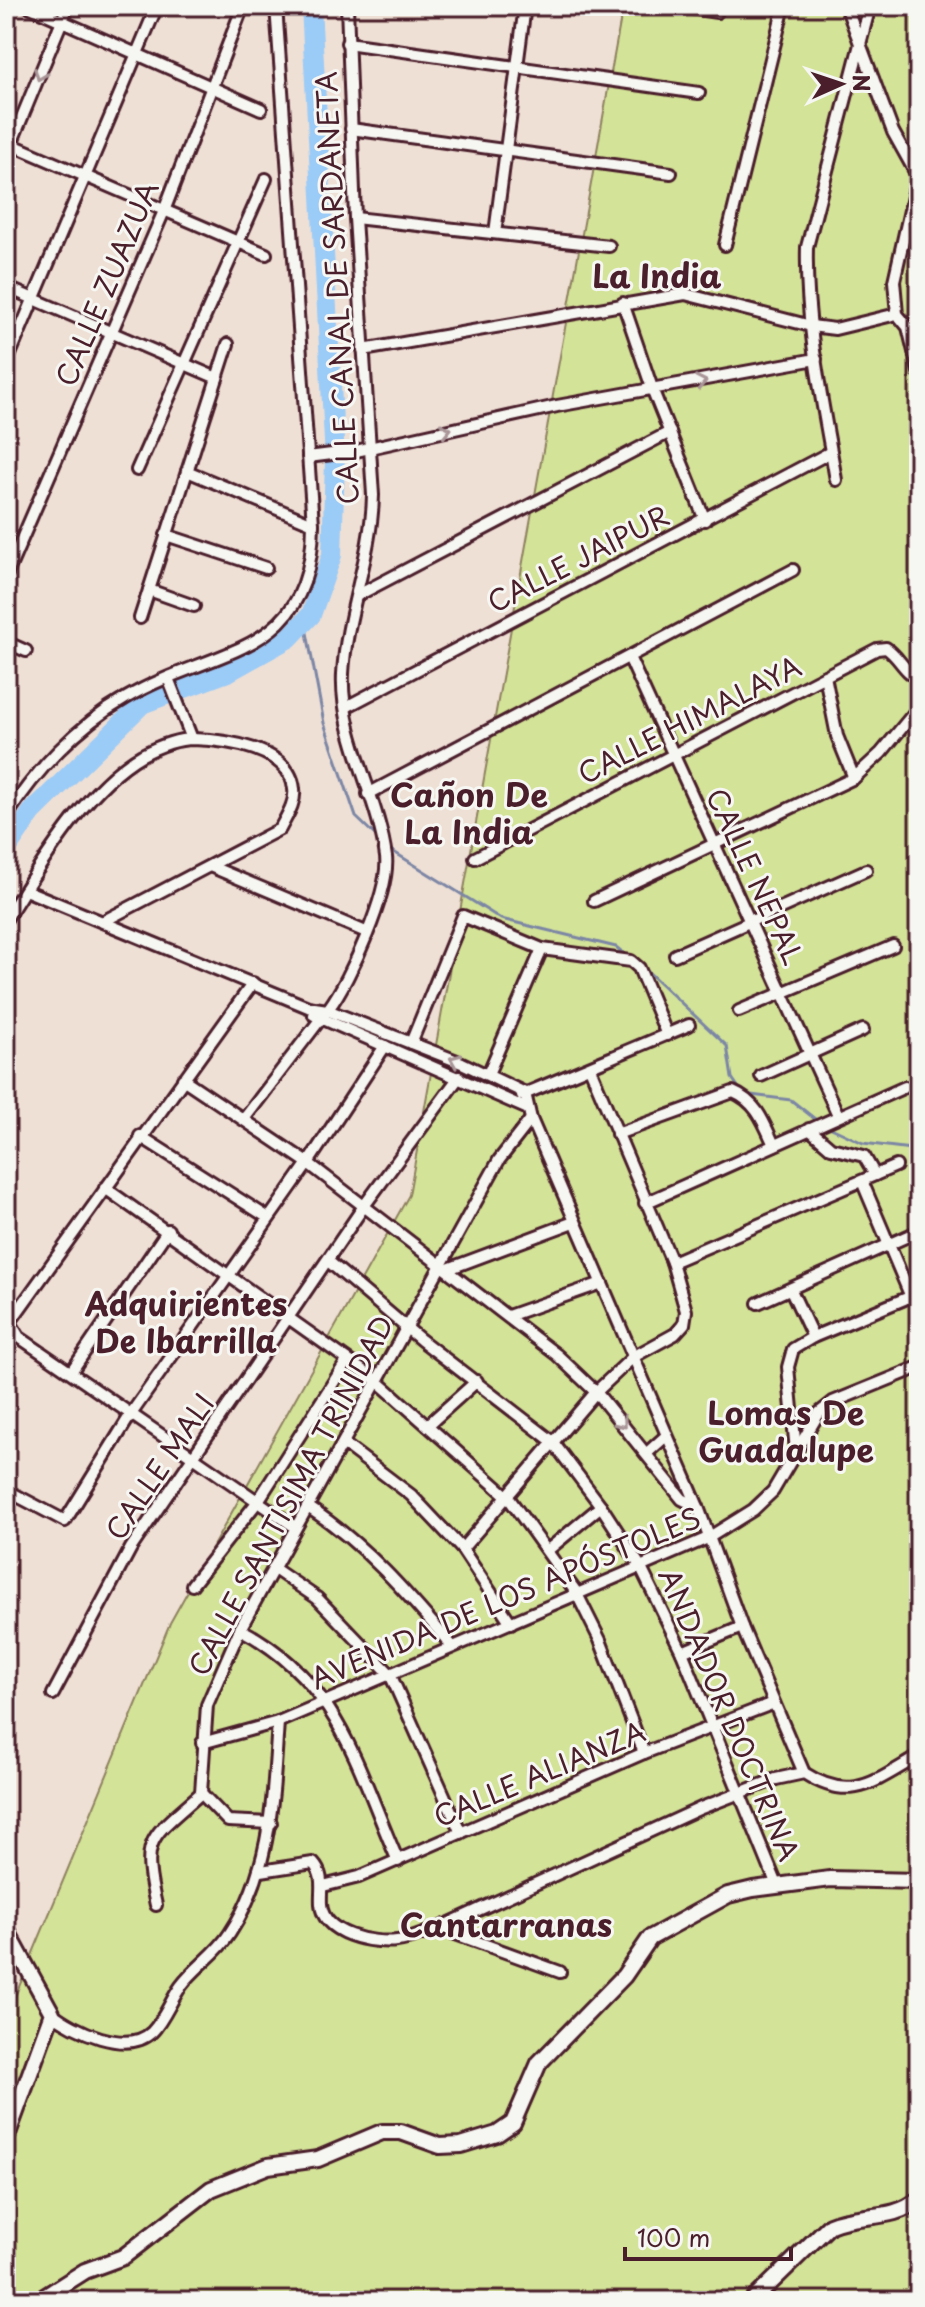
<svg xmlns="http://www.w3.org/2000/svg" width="925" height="2307" font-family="'Playpen Sans',sans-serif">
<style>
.green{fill:#d3e397;stroke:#8e8161;stroke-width:2}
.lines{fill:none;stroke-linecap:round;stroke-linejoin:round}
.stream{stroke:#7b86a5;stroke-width:3}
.river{stroke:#9bcbf7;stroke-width:20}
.street-casing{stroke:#4a1f2b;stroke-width:16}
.secondary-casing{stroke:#4a1f2b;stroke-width:20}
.street{stroke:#f6f6f2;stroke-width:10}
.secondary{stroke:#f6f6f2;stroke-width:14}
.oneway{stroke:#a99598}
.labels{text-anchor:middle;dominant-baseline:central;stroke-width:6;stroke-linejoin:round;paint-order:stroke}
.street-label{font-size:28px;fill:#4a1f2b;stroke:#f6f6f2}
.quarter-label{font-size:32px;font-weight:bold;fill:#4a1f2b;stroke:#f6f6f2}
</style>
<rect width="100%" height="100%" fill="#efe0d5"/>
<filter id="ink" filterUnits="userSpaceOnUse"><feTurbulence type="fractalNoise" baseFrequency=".0125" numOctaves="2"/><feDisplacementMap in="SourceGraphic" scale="16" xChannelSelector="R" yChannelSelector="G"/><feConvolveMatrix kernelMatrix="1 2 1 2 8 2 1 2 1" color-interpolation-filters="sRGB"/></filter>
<g filter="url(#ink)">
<path class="green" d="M623,6h296v2295h-913v-283l164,-395 239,-428z"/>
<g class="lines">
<g class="stream">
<path d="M305,622l19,101 32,94 22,21"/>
<path d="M389,849l112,70 115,28 11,9"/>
<path d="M643,967l84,79 5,32 11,16 48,6 29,23"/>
<path d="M827,1126l36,17 56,7"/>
</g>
<path class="river" d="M6,850l26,-38 110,-108 86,-32 61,-34 22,-23 21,-60 3,-95 -24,-454"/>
<g class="street-casing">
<g id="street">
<path d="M28,6l233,103"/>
<path d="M677,6l40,6"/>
<path d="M846,6l47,126 25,45"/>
<path d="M347,43l352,50"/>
<path d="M351,129l320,44"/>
<path d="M6,142l260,112"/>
<path d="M6,156l62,-150"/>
<path d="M919,170l-25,111 3,33 11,13 11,45"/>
<path d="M355,218l254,28"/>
<path d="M495,233l30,-227"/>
<path d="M725,245l59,-239"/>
<path d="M6,287l211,91"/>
<path d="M623,303l30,88 52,129"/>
<path d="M363,350l322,-56 126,32 24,3 62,-15"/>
<path d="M6,364l151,-358"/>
<path d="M308,457l48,-6 201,-45 259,-47"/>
<path d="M137,470l129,-291"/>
<path d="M187,471l126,53"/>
<path d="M836,480c-13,-77 -31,-155 -29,-233l63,-241"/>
<path d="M166,535l100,33"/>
<path d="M6,576l158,-365 79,-205"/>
<path d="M149,590l45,16"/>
<path d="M358,595l312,-163"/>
<path d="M140,618l88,-274"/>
<path d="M6,642l20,9"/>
<path d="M629,657l209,458"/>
<path d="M825,676l12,60 17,42"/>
<path d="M168,678l24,61"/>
<path d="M346,707l485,-255"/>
<path d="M368,794l425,-224"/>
<path d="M6,817c30,-47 71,-91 120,-119 90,-53 186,-39 187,-174l-37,-518"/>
<path d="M475,858l402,-209 9,-1c13,8 18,25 33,30"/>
<path d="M212,867l154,65"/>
<path d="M25,890l283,117 19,3 135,53 63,30 6,26 167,388 44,120 62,146"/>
<path d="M594,901l260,-123 27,-25 38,-46"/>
<path d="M6,919c34,-53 80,-132 136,-164 15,-8 33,-16 51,-16 33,1 97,9 101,50 2,14 -8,28 -14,40l-176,92"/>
<path d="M675,955l191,-85"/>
<path d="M739,1011l154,-65"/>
<path d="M314,1015l214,94"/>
<path d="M411,1043l52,-127 79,33 89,12 8,7 28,67"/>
<path d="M488,1074l54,-125"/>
<path d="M761,1076l102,-46"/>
<path d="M183,1079l125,84 249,192 39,37 86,107 16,8"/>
<path d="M522,1095l167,-70"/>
<path d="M244,1119c28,-37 57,-74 85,-111 21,-28 61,-117 57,-151 -8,-61 -46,-121 -43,-183 3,-61 29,-118 30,-179l-18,-277 -8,-212"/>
<path d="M809,1129l22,19 33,8 11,19"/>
<path d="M617,1134l116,-42c24,10 31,31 41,53"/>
<path d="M140,1136l127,81"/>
<path d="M862,1181l49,116"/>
<path d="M105,1188l271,192 132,117 68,95 24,48 44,113"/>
<path d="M645,1203l260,-116"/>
<path d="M328,1261l93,79 131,101 49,65 39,60 42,86 95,233"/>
<path d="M672,1262l224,-96"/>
<path d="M448,1269l126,-47"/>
<path d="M791,1290l22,47"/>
<path d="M758,1303l161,-72"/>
<path d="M508,1316l94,-33"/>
<path d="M10,1322l243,-339"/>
<path d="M10,1322l9,15 276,190"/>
<path d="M71,1372l97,-142"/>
<path d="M428,1425l49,-44"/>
<path d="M344,1444l67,51 51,54 49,74"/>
<path d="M796,1451l-8,-84 5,-18 20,-12 106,-44"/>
<path d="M647,1453l19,-17"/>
<path d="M6,1490l59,31 66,-107 177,-251 77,-117"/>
<path d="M308,1507c58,38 99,86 144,139"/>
<path d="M462,1549l134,-157 37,-35 42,-23 9,-10 2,-13 -14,-49 -82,-194"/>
<path d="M548,1550l53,-44"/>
<path d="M273,1568l44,30 73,76 71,159"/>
<path d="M192,1585l66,-84 89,-140"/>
<path d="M240,1629c99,52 116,136 158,232"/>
<path d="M682,1652l60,-25"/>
<path d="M53,1694l78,-146 233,-342 95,-129"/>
<path d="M202,1743l76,-21 430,-184 45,-28 20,-19 46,-78 14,-11 86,-35"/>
<path d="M201,1793l27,28 43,2"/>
<path d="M261,1871l52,-8c12,13 7,25 8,41 2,31 52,40 76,37 14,-1 29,-9 42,-13l262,-120 75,-29 28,-6c48,31 71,8 115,-17"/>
<path d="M323,1886l36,-9 285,-124 130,-50"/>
<path d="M156,1905c-16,-69 -5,-67 45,-112l6,-88 33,-76 259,-469 32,-41"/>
<path d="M439,1928l121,44"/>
<path d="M52,2013c21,17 75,43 100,19 12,-12 19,-32 29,-46 15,-20 36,-32 49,-53 42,-64 43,-138 48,-211"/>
</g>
</g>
<g class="secondary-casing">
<g id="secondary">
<path d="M6,1929l46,84 -46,126"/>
<path d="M38,2301l47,-30 38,-14 88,-68 57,-23 50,-7 64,-27h19l39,14 21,-1 36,-11 16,-11 26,-60 85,-87 26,-38 78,-43 25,-6 77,-10 89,2"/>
<path d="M752,2301l78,-76c30,-13 63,-3 89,-26"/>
</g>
</g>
<use href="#street" class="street"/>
<use href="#secondary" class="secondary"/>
</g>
<defs><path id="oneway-chevron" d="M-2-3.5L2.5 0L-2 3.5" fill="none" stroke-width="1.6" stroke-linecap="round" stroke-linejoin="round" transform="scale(2)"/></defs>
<g class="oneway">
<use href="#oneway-chevron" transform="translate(40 75) rotate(112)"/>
<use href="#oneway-chevron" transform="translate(701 382) rotate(-11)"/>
<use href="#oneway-chevron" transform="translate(446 430) rotate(-12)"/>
<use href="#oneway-chevron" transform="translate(455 1060) rotate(-157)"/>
<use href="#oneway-chevron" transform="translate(622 1423) rotate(50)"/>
</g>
</g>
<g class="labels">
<g class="street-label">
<text transform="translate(106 283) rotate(-67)">CALLE ZUAZUA</text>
<text transform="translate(336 288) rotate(-93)">CALLE CANAL DE SARDANETA</text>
<text transform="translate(578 558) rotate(-27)">CALLE JAIPUR</text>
<text transform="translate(689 719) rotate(-27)">CALLE HIMALAYA</text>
<text transform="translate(756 876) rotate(65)">CALLE NEPAL</text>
<text transform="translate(159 1466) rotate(-56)">CALLE MALI</text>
<text transform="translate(290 1495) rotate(-62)">CALLE SANTISIMA TRINIDAD</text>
<text transform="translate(505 1597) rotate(-23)">AVENIDA DE LOS APÓSTOLES</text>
<text transform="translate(730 1714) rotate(67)">ANDADOR DOCTRINA</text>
<text transform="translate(539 1773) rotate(-23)">CALLE ALIANZA</text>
</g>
<g class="quarter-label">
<text x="657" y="275">La India</text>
<text x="469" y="794">Cañon De<tspan x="469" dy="37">La India</tspan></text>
<text x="186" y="1303">Adquirientes<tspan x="186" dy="37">De Ibarrilla</tspan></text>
<text x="786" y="1412">Lomas De<tspan x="786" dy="37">Guadalupe</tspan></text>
<text x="506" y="1924">Cantarranas</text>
</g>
</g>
<rect width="925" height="2307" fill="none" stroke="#f6f6f2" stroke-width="32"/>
<rect x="16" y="16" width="893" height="2275" fill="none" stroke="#4a1f2b" stroke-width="3" filter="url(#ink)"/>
<g transform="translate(841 84) rotate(87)" stroke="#f6f6f2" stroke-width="6" paint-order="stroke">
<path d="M0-6L14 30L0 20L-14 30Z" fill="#4a1f2b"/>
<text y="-12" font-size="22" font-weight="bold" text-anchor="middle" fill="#4a1f2b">N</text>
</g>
<path d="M625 2247v12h166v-12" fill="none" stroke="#4a1f2b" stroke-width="4"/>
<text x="637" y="2247" font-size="24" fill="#4a1f2b" stroke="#f6f6f2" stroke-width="6" paint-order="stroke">100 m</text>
</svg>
